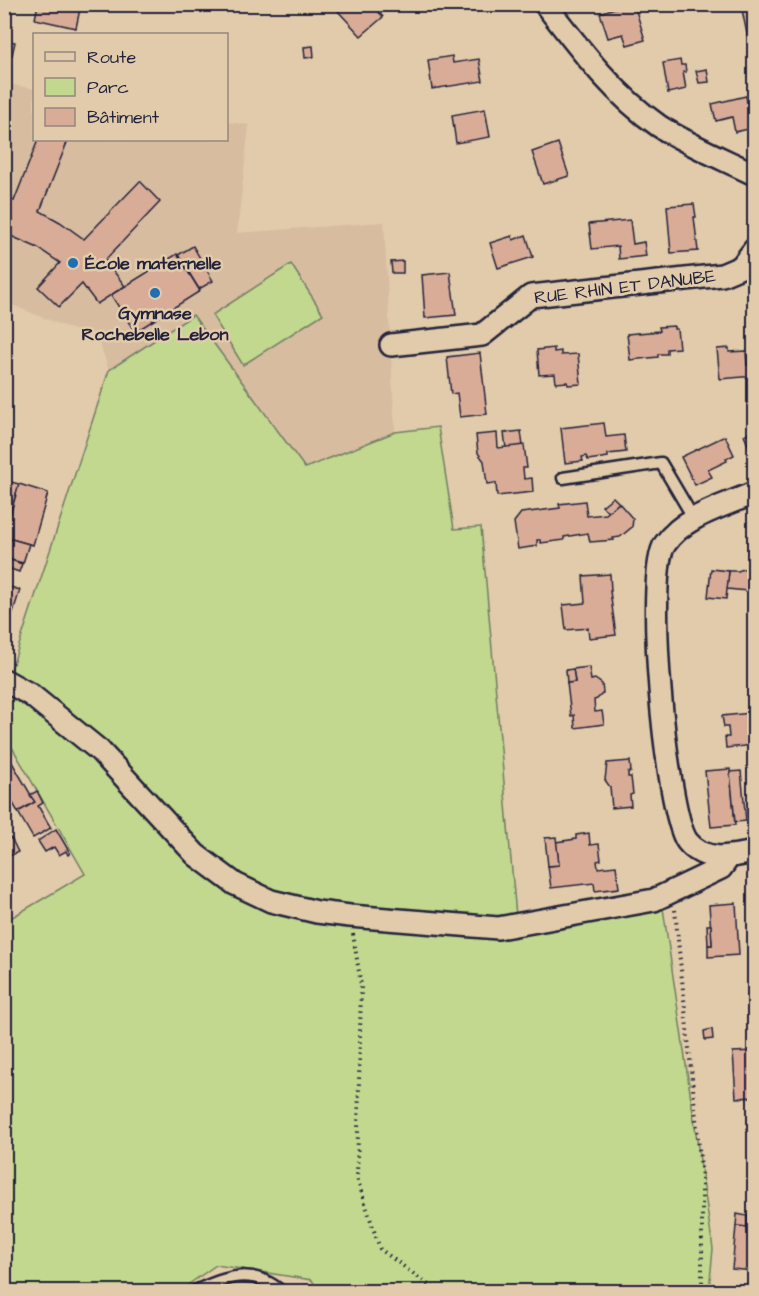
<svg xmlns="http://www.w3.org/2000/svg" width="759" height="1296" font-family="'Architects Daughter',sans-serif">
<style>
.built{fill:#d7bca0}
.green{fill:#c1d88e;stroke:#727d64;stroke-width:1.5}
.building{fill:#d9ac97;stroke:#22223b;stroke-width:1.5}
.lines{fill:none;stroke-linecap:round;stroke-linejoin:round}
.lane-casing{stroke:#22223b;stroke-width:15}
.street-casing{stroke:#22223b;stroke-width:26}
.path{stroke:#22223b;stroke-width:4;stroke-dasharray:1.5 4.5;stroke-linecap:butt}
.lane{stroke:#e1cbaa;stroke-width:10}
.street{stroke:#e1cbaa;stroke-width:21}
.poi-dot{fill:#1f6fb2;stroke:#e1cbaa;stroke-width:2}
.labels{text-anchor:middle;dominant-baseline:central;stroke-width:5;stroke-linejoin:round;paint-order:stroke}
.poi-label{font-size:18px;font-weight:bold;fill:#22223b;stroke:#e1cbaa;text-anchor:start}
.street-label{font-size:18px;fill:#22223b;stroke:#e1cbaa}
</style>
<rect width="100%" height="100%" fill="#e1cbaa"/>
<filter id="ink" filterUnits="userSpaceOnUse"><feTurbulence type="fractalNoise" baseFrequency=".0167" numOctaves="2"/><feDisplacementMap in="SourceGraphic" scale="12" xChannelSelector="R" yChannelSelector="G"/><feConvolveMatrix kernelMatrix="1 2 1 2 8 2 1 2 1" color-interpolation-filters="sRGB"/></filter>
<g filter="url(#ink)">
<path class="built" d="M4,83l30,6v51h192l1,-18 22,3 -12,108 147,-11 11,210 -90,36 -112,-153 -84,55 -13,-37h-15l-76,-31z"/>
<g class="green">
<path d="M291,264l32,50 -80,51 -31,-50z"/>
<path d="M193,315l112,153 90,-36 43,-5 16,102 27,-2 36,400 146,-19 50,341 -4,42h-391l-6,-11 -96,-15 -37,26h-174l-1,-369 81,-48 -80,-139v-50l38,25 182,177 -216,-211 100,-306z"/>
</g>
<g class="building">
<path d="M38,4h43l-5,24 -41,-9z"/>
<path d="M343,4h28l12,13 -22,19 -24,-26z"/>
<path d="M626,4h8l11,36 -18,5 -4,-11 -15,4 -8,-25z"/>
<path d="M754,4v34l-6,1 -7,-34z"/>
<path d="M4,40l11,2 -3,13 -8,-2z"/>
<path d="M313,46l1,11 -9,1 -1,-11z"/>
<path d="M452,56l1,7 26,-4 4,22 -51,8 -4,-29z"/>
<path d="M680,60l1,5h4l1,7h-3l3,17 -18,4 -5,-30z"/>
<path d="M707,69l2,13 -10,1 -3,-12z"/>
<path d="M746,96l7,32 -18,4 -3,-15 -16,4 -4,-17z"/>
<path d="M485,109l5,28 -34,6 -4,-28z"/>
<path d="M38,140h30l-28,71 20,11 24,17 56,-58 20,21 -55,58 20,26 -28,18 -15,-20 -23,23 -21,-20 22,-24 -22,-15 -34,-15v-36l10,4z"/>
<path d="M558,143l11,33 -26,8 -11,-32z"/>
<path d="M694,204l2,13h-2l4,34 -27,2 -4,-47z"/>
<path d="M630,220l3,24 11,-2 2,14 -27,3 -1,-13 -26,3 -3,-25z"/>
<path d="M526,235l7,22 -35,11 -8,-25 22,-7 1,4z"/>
<path d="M193,246l20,35 -14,8 -21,-34z"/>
<path d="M177,254l23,37 -65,41 -24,-37z"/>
<path d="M403,261v12h-11l-1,-11z"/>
<path d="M450,272l6,43 -31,3 -3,-43z"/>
<path d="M674,326v3h3l2,19 -12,1v5h-9v3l-28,3 -3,-26 33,-3 -1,-4z"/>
<path d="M554,348v4l7,-1v4l17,-1 3,30 -13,1 -1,-3 -11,1 -1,-9 -16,1 -2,-25z"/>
<path d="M729,348v4l17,-1 1,14 7,-1v12l-34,3 -3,-30z"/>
<path d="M480,353l7,61 -27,3 -3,-24 -6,1 -4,-37z"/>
<path d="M604,423l2,14 18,-2 2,17 -18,2v3l-20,3 -2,-4 -4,1 1,4 -18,2 -4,-35z"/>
<path d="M754,430v24l-2,1 -8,-20z"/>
<path d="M521,431l2,15 -17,2 -2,-15z"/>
<path d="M497,433l1,15 26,-3 3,23h-4l1,11 8,-1 1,14 -36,4 -1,-13 -9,1 -3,-23 -6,-8 -2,-18z"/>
<path d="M725,436l9,19 -8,4 1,2 -19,9 4,7 -17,8 -14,-28z"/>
<path d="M11,482l8,2 -15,49v-27z"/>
<path d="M19,484l29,9 -15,52 -29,-8z"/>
<path d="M613,497l6,6 -11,9 -6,-6z"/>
<path d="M585,501l2,15 19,-2 13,-11 14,16 -1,8 -12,10 -7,1 1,2 -24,2 -2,-9 -24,4v3l-23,3 -1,-3h-3v6l-19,3 -4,-27 7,-9 39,-5 -1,-4z"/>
<path d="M8,538l21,6 -6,19 -19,-5z"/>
<path d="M11,560l11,4 -3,8 -11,-4z"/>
<path d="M754,565v24l-6,2 -21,-2 2,-18h9z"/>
<path d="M711,569l18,2 -3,28 -18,-2z"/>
<path d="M610,574l1,17h-1l6,44 -27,3 -1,-10 -22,2 -3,-25 22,-2 -2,-27z"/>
<path d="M4,585l16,5 -13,41 -3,-1z"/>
<path d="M589,667l2,13 4,-1 7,5 1,9 -6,6 -3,1 1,12 7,-1 2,13 -29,4 -1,-13 -3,1 -4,-33 8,-1 -2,-13z"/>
<path d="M573,669l2,13 -8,1 -1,-13z"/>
<path d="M751,713l1,11h-5l2,10h4l1,11 -28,3 -1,-11h4l-1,-10h-4l-2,-11z"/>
<path d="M10,759l25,43 -17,10 -14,-24v-26z"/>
<path d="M630,761l1,11h-3v5h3l2,17 -3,1 1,11 -19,2 -2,-21 -5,-7 2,-17z"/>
<path d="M730,769l5,56 -24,2 -6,-56z"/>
<path d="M741,771l5,50 -11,1 -5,-50z"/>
<path d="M37,791l6,12 -5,3 13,22 -18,10 -15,-26 17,-10 -5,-7z"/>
<path d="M56,829l14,24 -2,2 -2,-4 -7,4 -5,-8 -9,5 -7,-11z"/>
<path d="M589,833l1,12 9,-1 2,16 -4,1 1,7 18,-2 3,22 -24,3 -1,-8 -43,5 -3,-22 11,-1 -3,-23 20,-3v-4z"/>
<path d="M556,837l3,28 -11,1 -3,-28z"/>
<path d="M11,838l7,14 -14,7v-17z"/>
<path d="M736,903l3,52 -31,2v-12h4l-3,-40z"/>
<path d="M707,925h4l1,20h-4z"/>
<path d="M751,982h3v44z"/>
<path d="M712,1029l1,10 -8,1 -1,-9z"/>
<path d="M754,1051v46l-18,1 -3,-46z"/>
<path d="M737,1214l10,2v11l-11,-1z"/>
<path d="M747,1216l7,1v54l-22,-2 4,-43 11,1z"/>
</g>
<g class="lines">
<g class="lane-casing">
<g id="lane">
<path d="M563,478l98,-15 33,56"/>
<path d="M193,1292c31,-15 60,-26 89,0"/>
</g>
</g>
<g class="street-casing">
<g id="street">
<path d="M545,4c34,44 68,90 114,122 30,19 64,33 95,48"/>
<path d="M391,345l91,-10 49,-39 191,-21 19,-8 13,-17"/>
<path d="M754,493c-30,13 -70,23 -89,51 -21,30 1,267 22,297 17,22 44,16 67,11"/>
<path d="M4,680l27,15 69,56 96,104 39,29 36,17 46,11 33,4 148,12 156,-28 67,-32 8,-11"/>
</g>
</g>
<g class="path">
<path d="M675,910l27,268v114"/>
<path d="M353,934l8,51 -4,193 23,71 58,43"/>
</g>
<use href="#lane" class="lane"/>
<use href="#street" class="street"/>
</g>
</g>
<g class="poi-dot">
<circle cx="73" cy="263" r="6"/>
<circle cx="155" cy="293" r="6"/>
</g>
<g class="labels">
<g class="poi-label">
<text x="85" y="263">École maternelle</text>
<text x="155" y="313" text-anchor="middle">Gymnase<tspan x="155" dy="21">Rochebelle Lebon</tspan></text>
</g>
<g class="street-label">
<text transform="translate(625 287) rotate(-7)">RUE RHIN ET DANUBE</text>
</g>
</g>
<rect width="759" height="1296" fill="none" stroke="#e1cbaa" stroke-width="24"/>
<rect x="12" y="12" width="735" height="1272" fill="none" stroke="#22223b" stroke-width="2" filter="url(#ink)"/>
<rect x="33" y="33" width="195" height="108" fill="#e1cbaa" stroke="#95877e" stroke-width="1.5"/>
<rect x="45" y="52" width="30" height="9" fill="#e1cbaa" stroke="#95877e" stroke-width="1.5"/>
<text x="87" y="63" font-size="18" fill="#22223b">Route</text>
<rect x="45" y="78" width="30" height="18" fill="#c1d88e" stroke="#95877e" stroke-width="1.5"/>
<text x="87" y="93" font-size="18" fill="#22223b">Parc</text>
<rect x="45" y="108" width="30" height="18" fill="#d9ac97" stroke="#95877e" stroke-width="1.5"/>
<text x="87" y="123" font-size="18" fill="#22223b">Bâtiment</text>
</svg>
